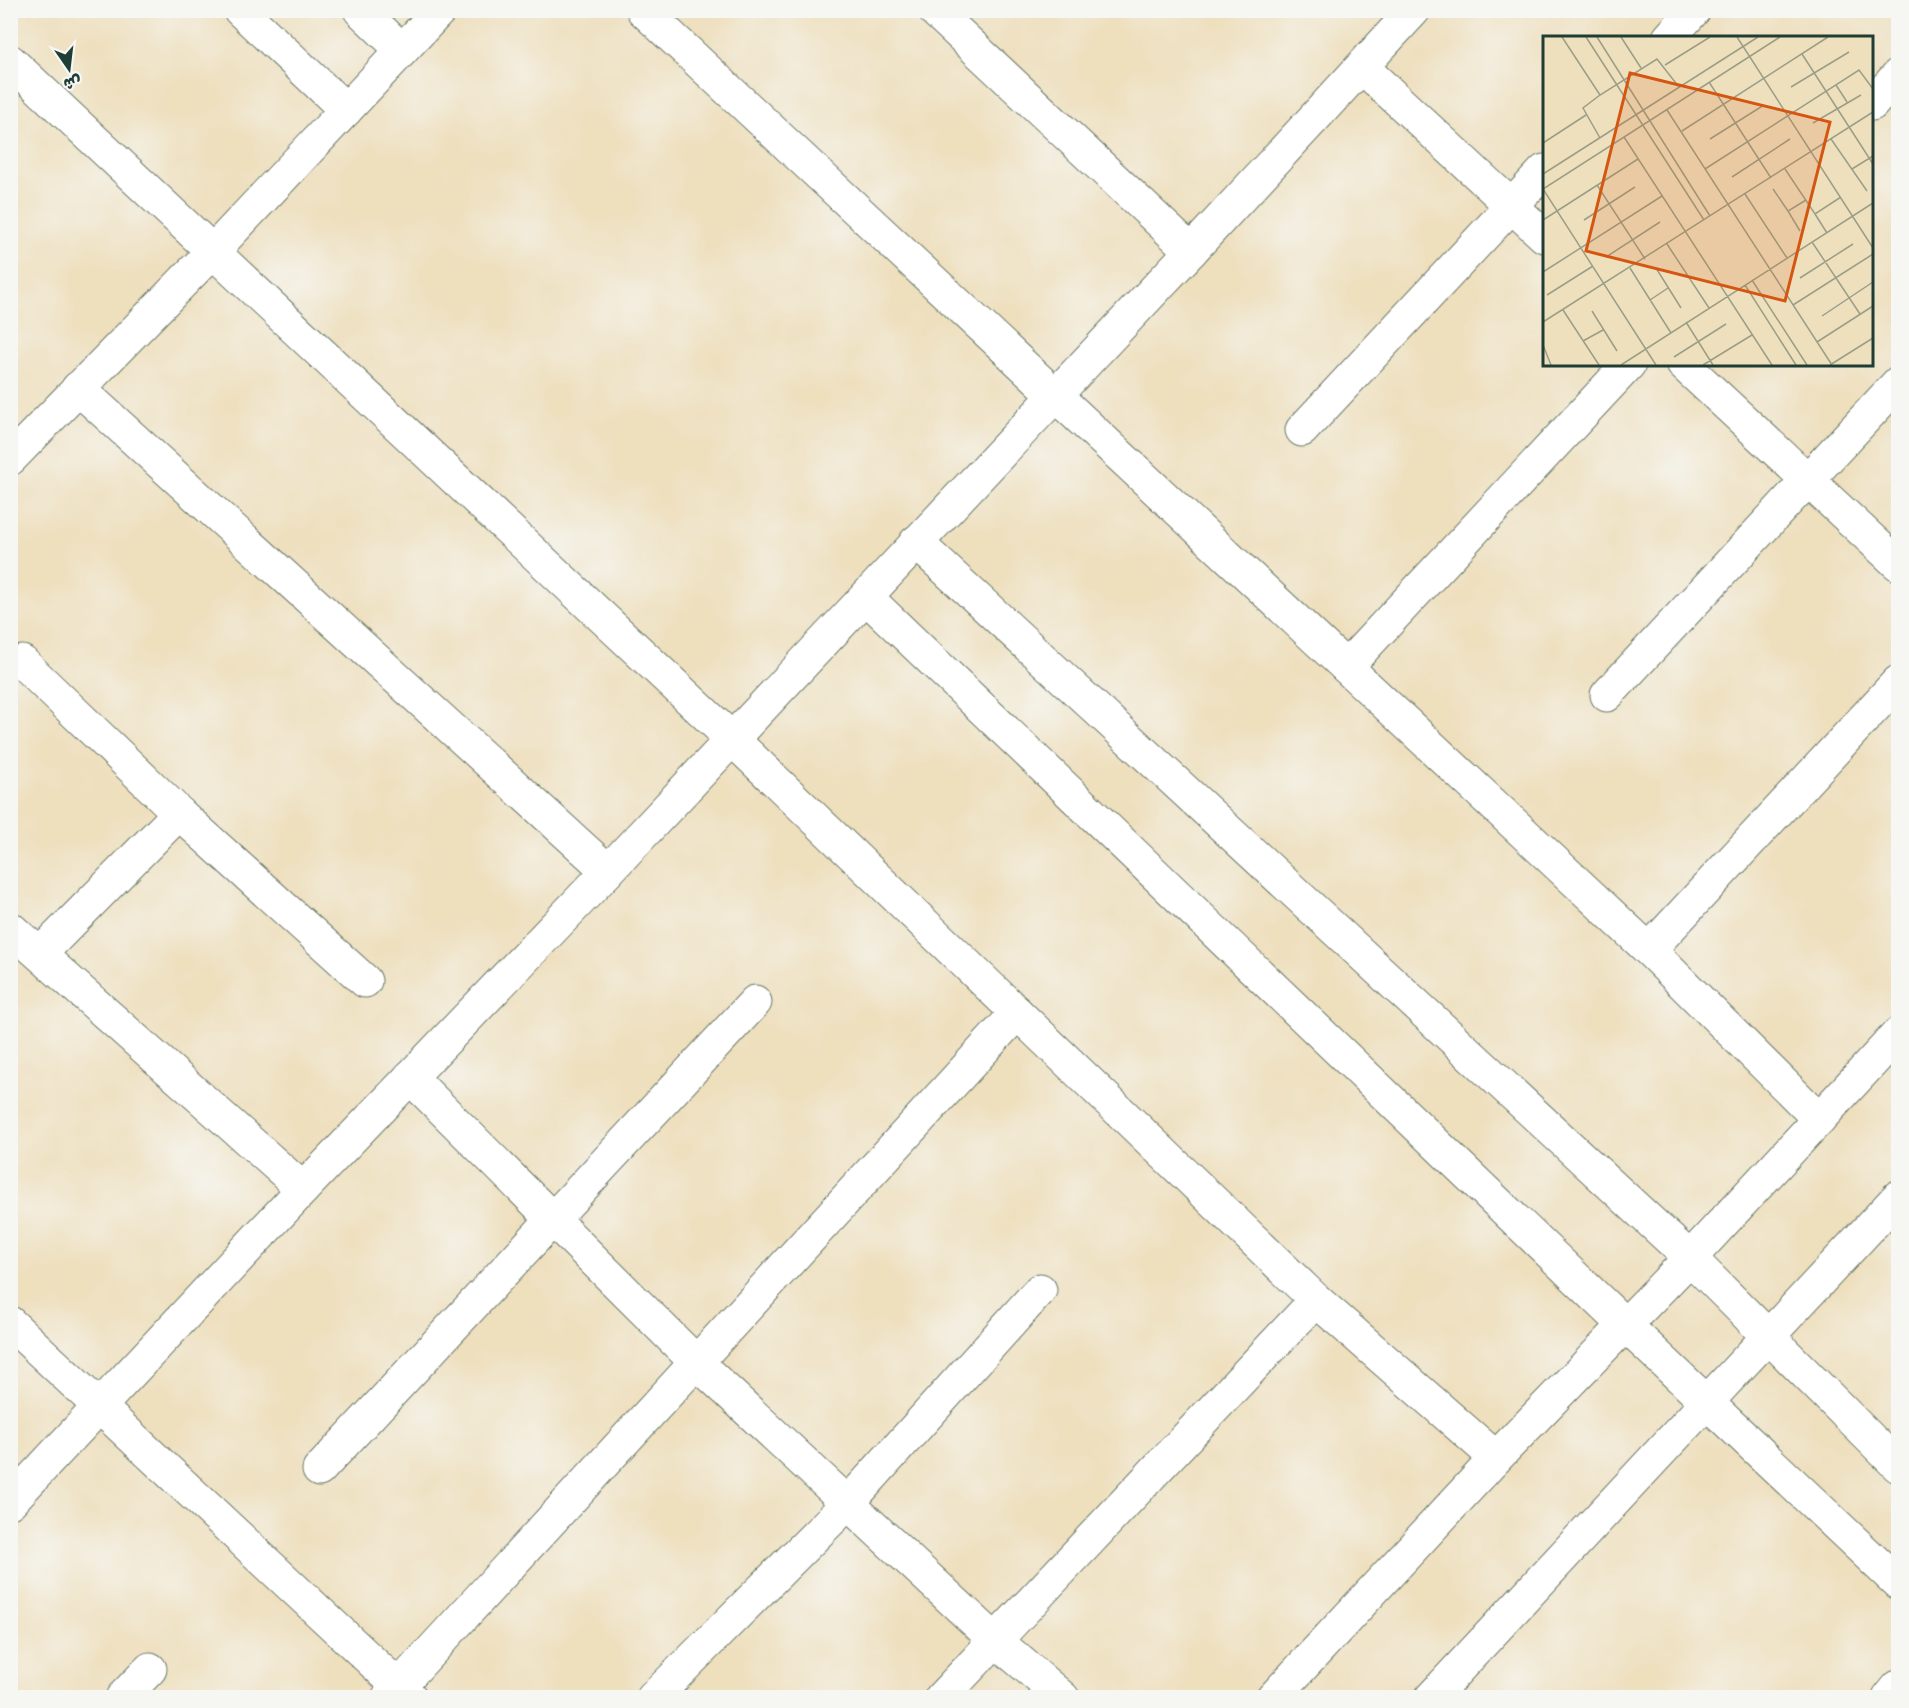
<svg xmlns="http://www.w3.org/2000/svg" width="1909" height="1708" font-family="Kalam,'Playpen Sans Arabic',sans-serif">
<style>
.lines{fill:none;stroke-linecap:round;stroke-linejoin:round}
.street-casing{stroke:#677664;stroke-width:35}
.street{stroke:#fff;stroke-width:33}
.inset-road{fill:none;stroke:#9b9e86;stroke-width:1.5}
.view{fill:#d45610;fill-opacity:0.15;stroke:#d45610;stroke-width:3}
.inset-edge{fill:none;stroke:#1f3d34;stroke-width:3}
</style>
<rect width="100%" height="100%" fill="#f6f6f2"/>
<filter id="ink" filterUnits="userSpaceOnUse"><feTurbulence type="fractalNoise" baseFrequency=".0167" numOctaves="2"/><feDisplacementMap in="SourceGraphic" scale="12" xChannelSelector="R" yChannelSelector="G"/><feConvolveMatrix kernelMatrix="1 2 1 2 8 2 1 2 1" color-interpolation-filters="sRGB"/></filter>
<filter id="wash" filterUnits="userSpaceOnUse"><feTurbulence type="fractalNoise" baseFrequency=".008" numOctaves="4" result="noise"/><feDisplacementMap in="SourceGraphic" scale="24" xChannelSelector="R" yChannelSelector="G"/><feGaussianBlur stdDeviation="1.35" result="paint"/><feColorMatrix in="noise" values="0 0 0 0 0 0 0 0 0 0 0 0 0 0 0 0 0 1.4 0 .05"/><feComposite in="paint" operator="in"/></filter>
<g filter="url(#wash)">
<rect width="100%" height="100%" fill="#eedfbd"/>
</g>
<g filter="url(#ink)">
<g class="lines">
<g class="street-casing">
<g id="street">
<path d="M240,10l106,100"/>
<path d="M360,10l42,40"/>
<path d="M643,10l1006,940 170,169"/>
<path d="M934,10l257,241"/>
<path d="M1669,38l25,-28"/>
<path d="M10,61l722,678 584,561 180,158"/>
<path d="M1362,67l182,169"/>
<path d="M1872,104l26,-29"/>
<path d="M1683,364l215,200"/>
<path d="M78,388l530,483"/>
<path d="M1302,430l242,-259"/>
<path d="M10,459l203,-208 227,-241"/>
<path d="M916,542l774,716 208,208"/>
<path d="M866,597l759,728 273,258"/>
<path d="M22,662l157,151 -139,141"/>
<path d="M1346,667l283,-303"/>
<path d="M1607,695l291,-312"/>
<path d="M179,813l186,168"/>
<path d="M10,928l293,261"/>
<path d="M1649,950l249,-268"/>
<path d="M410,1077l286,285 299,278 68,58"/>
<path d="M10,1323l401,375"/>
<path d="M319,1470l436,-468"/>
<path d="M10,1502l293,-313 305,-318 583,-620 223,-241"/>
<path d="M122,1698l28,-29"/>
<path d="M388,1698l629,-685"/>
<path d="M653,1698l195,-195 192,-213"/>
<path d="M941,1698l375,-398"/>
<path d="M1273,1698l223,-240 194,-200 208,-224"/>
<path d="M1431,1698l467,-501"/>
<path d="M1889,1698l9,-11"/>
</g>
</g>
<use href="#street" class="street"/>
</g>
</g>
<g transform="translate(1543 36)">
<rect width="330" height="330" fill="#eedfbd"/>
<path class="inset-road" d="M19,1l38,58M43,1l118,183M54,1l113,179M78,1l20,31M194,1l136,211M259,18l71,110M122,29l45,-28M166,46l62,96M293,49l11,17M248,51l58,-35M124,74l165,255M270,87l48,-28M139,95l146,-94M81,101l148,228M57,102l-17,-30 17,-13 57,-36 22,28M167,103l54,-34M288,103l36,52M0,107l43,-28M162,133l154,-99 14,19M242,133l30,45 26,-17M309,133l21,-13M0,138l215,-137M189,141l58,-38M54,149l48,74M230,153l15,22M202,158l42,64M272,178l12,19M0,184l95,-61M41,184l51,-33M257,195l-12,-20 18,-11M269,206l48,72M124,208l42,64M63,221l54,-35M87,232l41,65M113,232l25,40M0,236l119,-76M257,242l53,-34M209,244l55,85M202,249l51,80M4,259l46,-29M107,264l18,-12M250,269l80,-51M20,274l36,55M49,275l25,40M279,280l51,-34M0,286l330,-210M143,286l27,43M40,305l20,-11M274,306l56,-36M0,309l8,20M131,321l52,-33M78,329l252,-162M113,329l-113,-176 237,-152M160,329l49,-30M287,329l43,-27"/>
<path class="view" d="M87,37l200,49 -45,179 -199,-50z"/>
<rect width="330" height="330" class="inset-edge"/>
</g>
<rect width="1909" height="1708" fill="none" stroke="#f6f6f2" stroke-width="36"/>
<g transform="translate(69 69) rotate(166)" stroke="#f6f6f2" stroke-width="4.5" paint-order="stroke">
<path d="M0-4.5L10 22L0 15L-10 22Z" fill="#1f3d34"/>
<text y="-9" font-size="16" font-weight="bold" text-anchor="middle" fill="#1f3d34">ش</text>
</g>
</svg>
